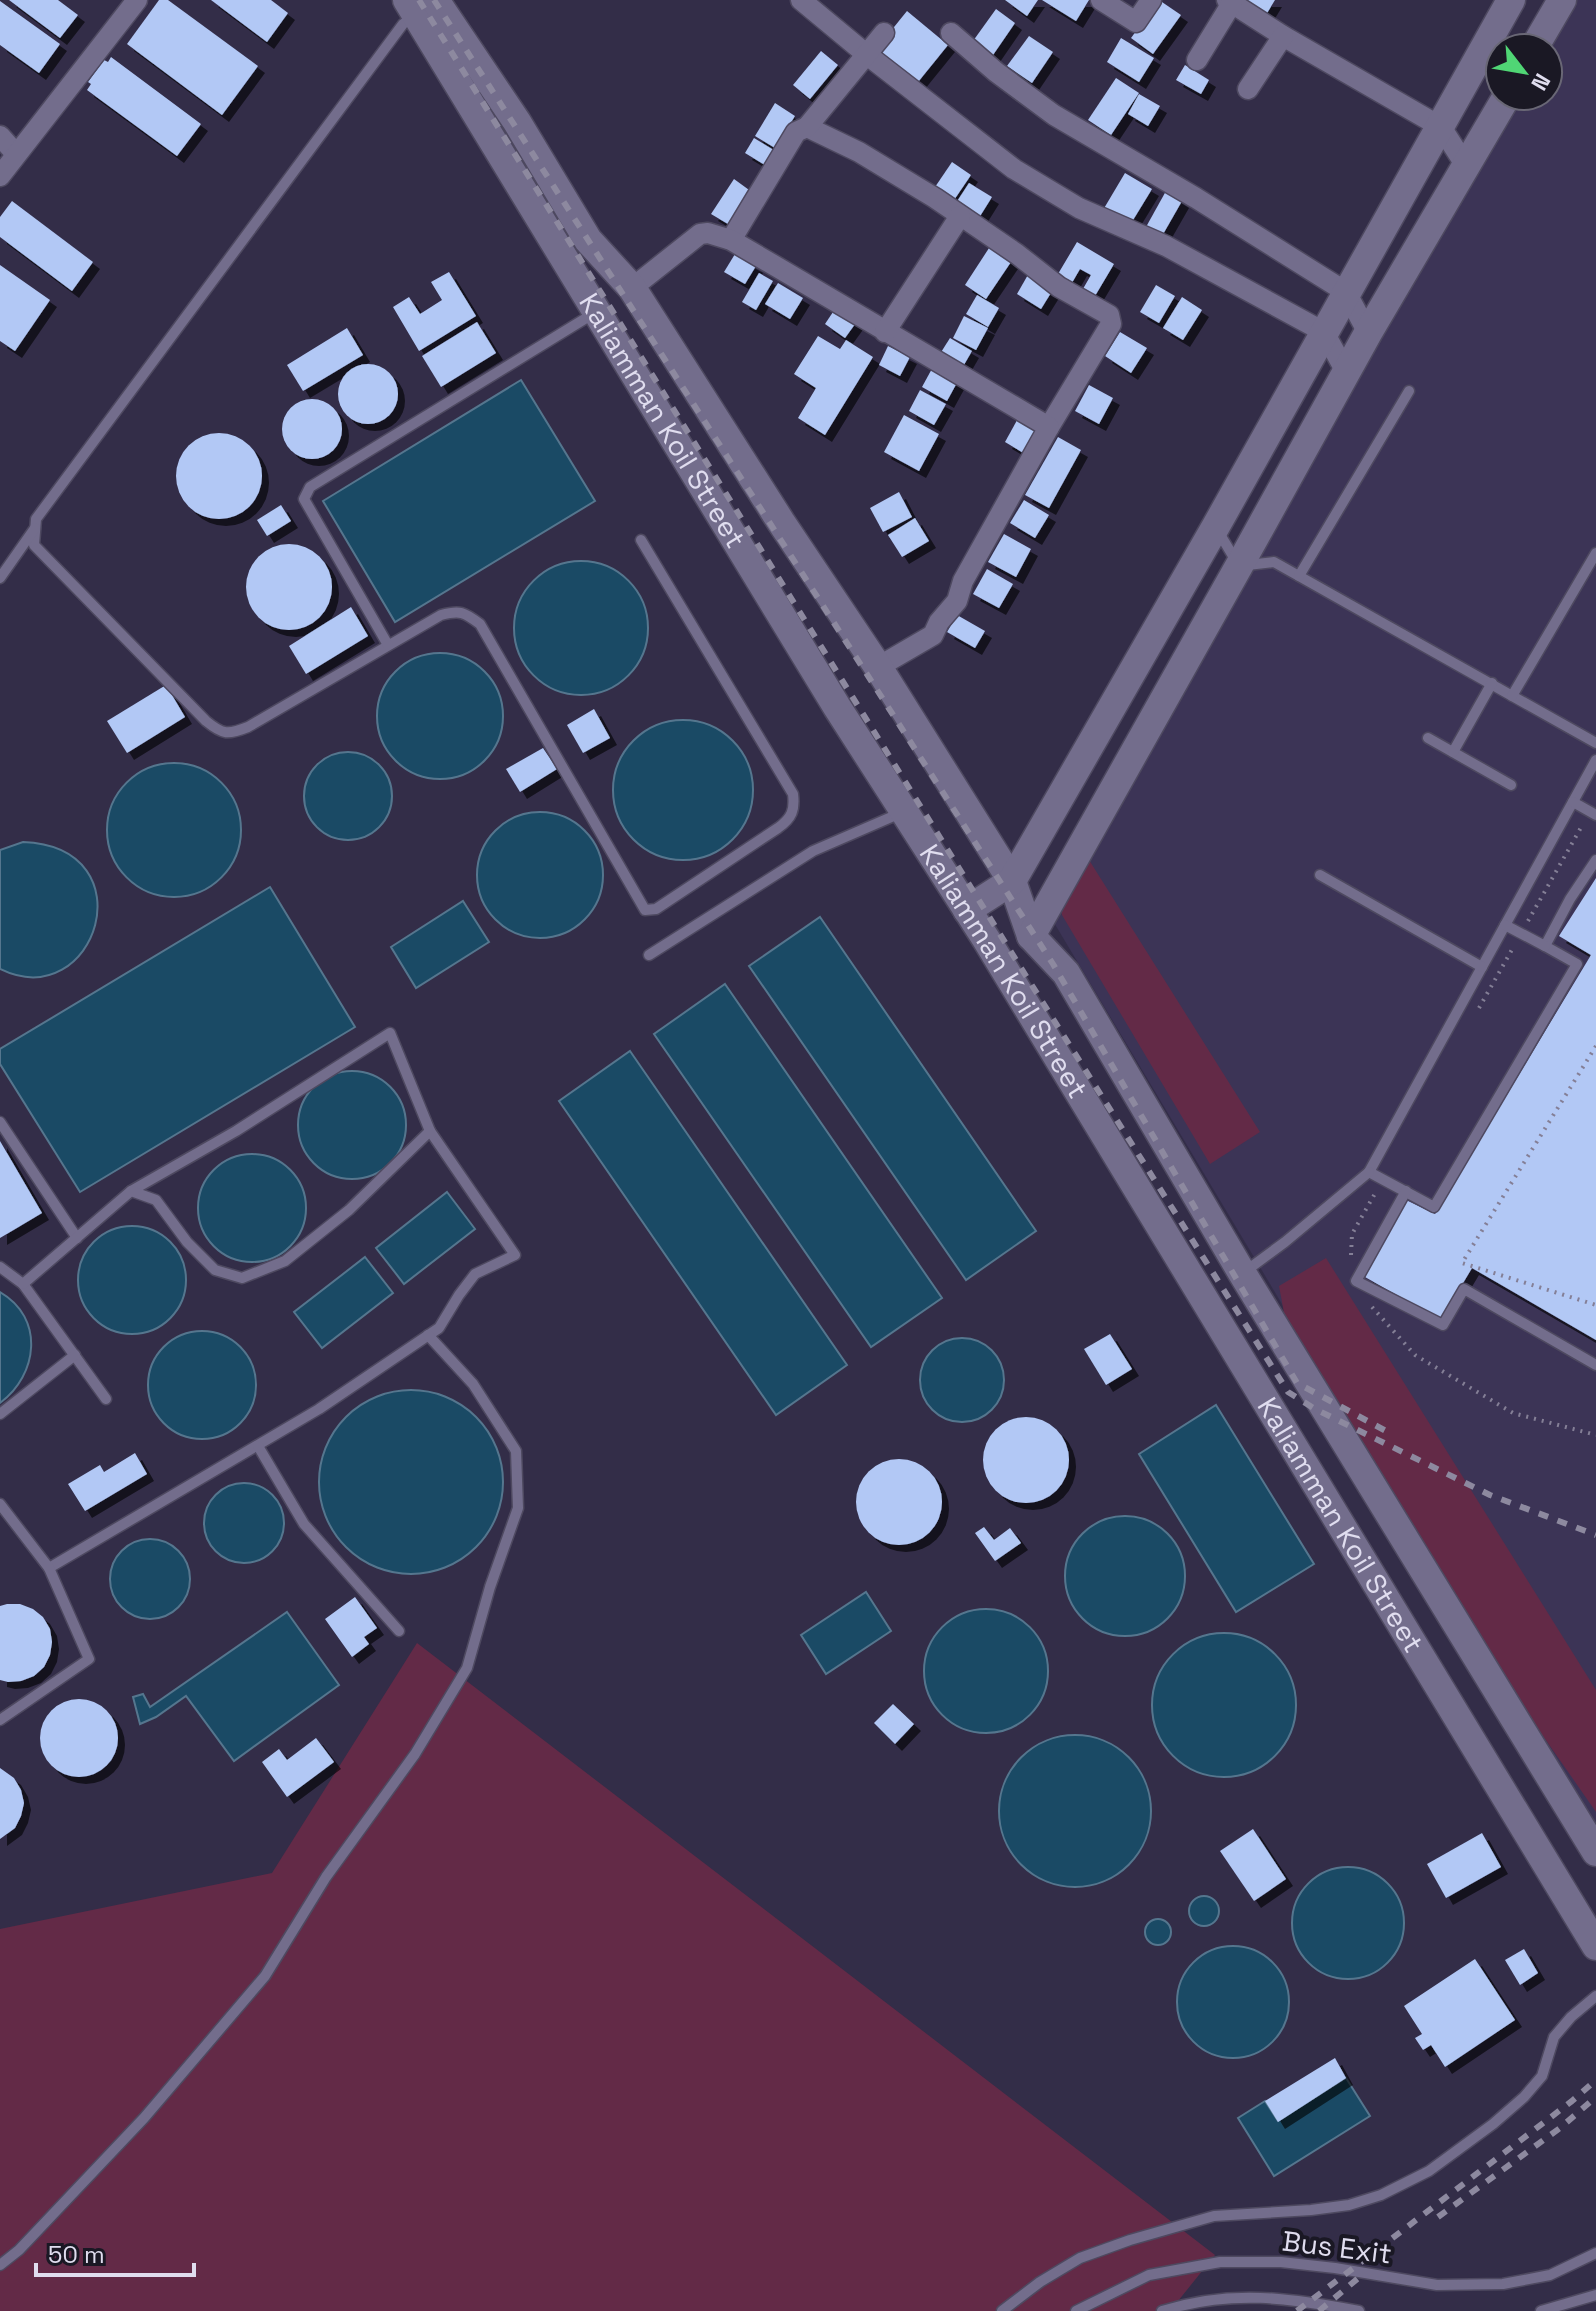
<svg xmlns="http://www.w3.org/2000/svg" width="1596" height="2311" font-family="'Space Grotesk',sans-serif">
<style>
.built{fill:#3c3456}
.green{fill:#632a47}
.water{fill:#1a4a65;stroke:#55768e;stroke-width:2}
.building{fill:#b2c8f5;filter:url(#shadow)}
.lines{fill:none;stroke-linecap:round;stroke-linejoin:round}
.lane-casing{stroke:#4e4960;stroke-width:13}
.street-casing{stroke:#4e4960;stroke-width:23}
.secondary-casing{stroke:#4e4960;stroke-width:31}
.path{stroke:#847f96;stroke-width:4;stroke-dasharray:2 6;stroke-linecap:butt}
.lane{stroke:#736d8c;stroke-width:10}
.street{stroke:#736d8c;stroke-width:20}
.secondary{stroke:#736d8c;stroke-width:28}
.rail{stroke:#8d899f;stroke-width:6;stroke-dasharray:10 10;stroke-linecap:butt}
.labels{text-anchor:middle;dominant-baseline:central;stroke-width:8;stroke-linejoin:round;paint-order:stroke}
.street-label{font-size:28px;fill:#e0ddef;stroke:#1a1824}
</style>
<defs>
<filter id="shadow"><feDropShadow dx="7" dy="7" stdDeviation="0" flood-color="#0009"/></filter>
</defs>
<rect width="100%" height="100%" fill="#332d48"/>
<path class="built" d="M1569,0h27v1829l-555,-928 473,-805h34v-48z"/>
<g class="green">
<path d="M1084,852l176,280 -50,32 -148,-249 -2,-12z"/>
<path d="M1326,1258l270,432v122l-299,-429 -18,-97z"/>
<path d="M417,1643l798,612 -45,56h-1170v-382l272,-56z"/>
</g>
<g class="water">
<path d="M521,380l74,121 -200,121 -72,-121z"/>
<circle cx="581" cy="628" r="67"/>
<circle cx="440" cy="716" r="63"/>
<circle cx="683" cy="790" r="70"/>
<circle cx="348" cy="796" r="44"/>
<circle cx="174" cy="830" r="67"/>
<circle cx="540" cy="875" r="63"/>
<path d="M23,842c127,5 73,174 -23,127v-119z"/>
<path d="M270,887l85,140 -275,165 -80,-128v-15z"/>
<path d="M463,901l26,41 -73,46 -25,-41z"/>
<path d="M820,917l216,314 -70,49 -217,-314z"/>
<path d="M725,984l217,314 -71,49 -217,-313z"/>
<path d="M630,1051l217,314 -71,50 -217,-314z"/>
<circle cx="352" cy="1125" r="54"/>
<circle cx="252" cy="1208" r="54"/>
<path d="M447,1192l28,37 -71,55 -28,-36z"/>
<circle cx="132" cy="1280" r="54"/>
<path d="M365,1257l28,36 -71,55 -28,-36z"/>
<path d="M0,1292c45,26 38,83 0,111z"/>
<circle cx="202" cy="1385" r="54"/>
<circle cx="962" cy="1380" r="42"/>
<circle cx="411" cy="1482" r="92"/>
<path d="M1216,1405l98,159 -78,48 -97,-158z"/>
<circle cx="244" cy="1523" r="40"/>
<circle cx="1125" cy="1576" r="60"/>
<circle cx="150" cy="1579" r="40"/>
<path d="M866,1592l25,39 -65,43 -25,-39z"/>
<circle cx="986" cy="1671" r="62"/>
<path d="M287,1612l52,73 -105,76 -48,-65 -30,21 -16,7 -7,-27 10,-3 7,13z"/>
<circle cx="1224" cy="1705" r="72"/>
<circle cx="1075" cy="1811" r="76"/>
<circle cx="1348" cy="1923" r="56"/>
<circle cx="1204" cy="1911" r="15"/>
<circle cx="1158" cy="1932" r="13"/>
<circle cx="1233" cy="2002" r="56"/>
<path d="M1346,2078l24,38 -96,60 -36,-58 27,-17 13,20z"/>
</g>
<g class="building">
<path d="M9,0h49l20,15 -18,23z"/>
<path d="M159,0h9l90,66 -36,49 -95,-71z"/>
<path d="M211,0h60l17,13 -21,29z"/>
<path d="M1005,0h33l-11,16z"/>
<path d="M1042,0h47l-13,21z"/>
<path d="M1159,0l22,15 -28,39 -22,-16z"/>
<path d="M1240,0h35l-11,18z"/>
<path d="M0,1l60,43 -21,29 -39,-28z"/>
<path d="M996,9l19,14 -22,32 -20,-14z"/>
<path d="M907,11l41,34 -34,42 -41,-34z"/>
<path d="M1029,36l24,16 -21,31 -25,-17z"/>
<path d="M1121,38l33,20 -15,24 -32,-20z"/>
<path d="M821,51l17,14 -28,34 -17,-14z"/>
<path d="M111,57l90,67 -24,32 -90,-66 4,-6 -3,-2 16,-22 4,2z"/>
<path d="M1185,65l24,15 -8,14 -25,-14z"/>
<path d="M1116,78l23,15 -28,42 -23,-15z"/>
<path d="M1139,94l21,12 -12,20 -20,-12z"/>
<path d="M775,103l20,13 -20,32 -20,-12z"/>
<path d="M754,138l23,14 -9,15 -23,-14z"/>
<path d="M952,162l19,13 -19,28 -19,-13z"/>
<path d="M1125,173l27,16 -22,36 -27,-15z"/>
<path d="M734,179l22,16 -23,32 -22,-13z"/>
<path d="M969,183l23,14 -15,24 -23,-15z"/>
<path d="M1166,191l16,10 -20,35 -16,-9z"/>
<path d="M12,201l81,61 -21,29 -72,-54v-20z"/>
<path d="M1077,242l37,22 -22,37 -12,-7 11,-19 -11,-6 -11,19 -14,-9z"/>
<path d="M991,245l22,14 -27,40 -21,-14z"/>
<path d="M735,254l21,12 -11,18 -21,-12z"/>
<path d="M0,265l50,35 -35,51 -15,-10z"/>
<path d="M449,272l27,44 -57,35 -26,-44 16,-10 11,17 22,-14 -11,-18z"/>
<path d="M759,273l14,8 -17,29 -14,-8z"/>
<path d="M1029,273l25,15 -13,21 -24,-15z"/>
<path d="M778,283l25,15 -13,21 -25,-15z"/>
<path d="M1156,285l19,11 -16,27 -19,-11z"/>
<path d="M977,295l22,13 -11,19 -22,-13z"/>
<path d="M1182,297l20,13 -19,30 -20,-12z"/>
<path d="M837,306l21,14 -13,18 -20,-14z"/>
<path d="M964,316l24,12 -12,22 -23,-12z"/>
<path d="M477,322l19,31 -55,34 -19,-31z"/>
<path d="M347,328l16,27 -60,36 -16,-26z"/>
<path d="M1120,332l27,16 -16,25 -26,-17z"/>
<path d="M818,336l22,13 6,-9 27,17 -48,78 -27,-17 18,-30 -22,-14z"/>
<path d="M950,338l22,13 -11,19 -23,-13z"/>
<path d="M888,346l22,11 -10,19 -21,-11z"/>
<circle cx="368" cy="394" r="30"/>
<path d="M934,365l25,14 -12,22 -25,-14z"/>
<path d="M1089,385l24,13 -14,26 -24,-13z"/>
<path d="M920,390l26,14 -12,21 -25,-14z"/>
<circle cx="312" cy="429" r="30"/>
<path d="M904,415l35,19 -20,37 -35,-19z"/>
<path d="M1020,415l20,12 -15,27 -20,-12z"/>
<circle cx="219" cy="476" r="43"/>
<path d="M1058,437l23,13 -32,58 -24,-13z"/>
<path d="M899,492l13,25 -29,15 -13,-24z"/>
<path d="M1024,500l25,15 -14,23 -25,-15z"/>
<path d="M281,505l10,16 -24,15 -10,-16z"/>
<path d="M915,518l14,23 -27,16 -14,-22z"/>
<path d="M1004,534l27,15 -15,28 -28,-15z"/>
<circle cx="289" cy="587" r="43"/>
<path d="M987,569l26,15 -14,24 -26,-14z"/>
<path d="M351,607l17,29 -62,38 -17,-28z"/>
<path d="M957,615l28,16 -10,17 -28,-16z"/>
<path d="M166,685l19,32 -58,36 -20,-32z"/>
<path d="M594,709l16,29 -27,15 -16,-28z"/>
<path d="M543,748l14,21 -37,23 -14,-23z"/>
<path d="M1596,878v462l-124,-72 -31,52 -76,-43 41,-77 29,14 156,-259 -32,-19z"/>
<path d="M0,1141l42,72 -42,25z"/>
<path d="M1110,1334l22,35 -26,16 -22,-36z"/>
<circle cx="1026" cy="1460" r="43"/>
<path d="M135,1453l12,21 -62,37 -17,-27 32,-19 4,7z"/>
<circle cx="899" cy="1502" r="43"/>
<path d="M984,1527l10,13 16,-12 11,15 -26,18 -20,-28z"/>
<path d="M355,1597l22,31 -13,9 5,7 -17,13 -27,-38z"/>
<path d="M7,1604h13l13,5 10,8 7,12 2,13 -2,13 -6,12 -10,9 -13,5 -13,1 -8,-2v-74z"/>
<circle cx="79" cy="1738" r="39"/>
<path d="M893,1704l21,20 -19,20 -21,-21z"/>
<path d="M316,1738l18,24 -47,35 -25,-35 17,-13 8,11z"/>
<path d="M0,1768l14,10 7,12 3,13 -3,13 -6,12 -15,11z"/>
<path d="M1253,1829l33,50 -32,22 -34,-50z"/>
<path d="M1482,1833l19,34 -55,31 -19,-34z"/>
<path d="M1524,1949l14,24 -18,12 -15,-25z"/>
<path d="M1475,1959l40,61 -70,47 -14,-22 -8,5 -8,-12 7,-4 -18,-28z"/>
<path d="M1335,2058l11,20 -68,44 -13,-21z"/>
</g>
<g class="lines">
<g class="lane-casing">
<g id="lane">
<path d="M414,16l-11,8 -367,495 -2,26 172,176c17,14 22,14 42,6l193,-112c19,-5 23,-3 39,9l165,286 11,-1 122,-81c14,-10 17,-18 15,-34l-152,-254"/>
<path d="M1218,531l21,35 35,-4 322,181"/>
<path d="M1299,576l110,-185"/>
<path d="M0,578l35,-50"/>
<path d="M388,645l-84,-146 6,-12 286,-175"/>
<path d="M1512,696l84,-143"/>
<path d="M1428,738l83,47"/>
<path d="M1453,752l39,-69"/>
<path d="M1596,760l-227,412 65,35 143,-243 -32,-18 25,-47 26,-39"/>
<path d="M1573,802l23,13"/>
<path d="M1320,875l162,92"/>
<path d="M1505,925l40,21"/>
<path d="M649,955l164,-104 90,-39"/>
<path d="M0,1122l77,116"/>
<path d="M131,1191l105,-60 154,-98 40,98"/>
<path d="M1406,1191l-50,90 87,44 21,-36 132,76"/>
<path d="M0,1267l23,17 83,115"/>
<path d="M1243,1273l42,-31 84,-70"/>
<path d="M23,1284l108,-93 25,9 31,42 28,28 27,8 43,-17 64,-51 81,-79 85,124 -40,19 -16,21 -20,33 -120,81 -270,159"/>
<path d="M0,1414l75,-59"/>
<path d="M258,1446l46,78 95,107"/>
<path d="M0,1504l49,64 40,91 -89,61"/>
<path d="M0,2265l19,-15 125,-132 121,-142 61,-99 89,-123 52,-86 23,-81 28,-79 -2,-57 -43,-67 -45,-49"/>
<path d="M1002,2311l38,-29 40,-24 50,-18 84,-24 97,-6 38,-5 32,-10 48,-24 64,-47 31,-27 18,-21 12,-39 17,-20 25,-21"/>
<path d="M1076,2311l73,-36 71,-13h61l54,6 102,17 66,-1 47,-9 46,-22"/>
<path d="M1162,2311c69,-22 128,-13 197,0"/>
<path d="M1541,2311l55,-16"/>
</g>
</g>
<g class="street-casing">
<g id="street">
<path d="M801,0l65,54 148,115 65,39 87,38 158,86 22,40"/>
<path d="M1101,0l35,22 15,-22"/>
<path d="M1227,0l56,36 158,91 25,39"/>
<path d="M951,33l45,39 58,43 142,83 150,94 22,41"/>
<path d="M1197,60l35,-57"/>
<path d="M1248,89l35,-53"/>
<path d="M807,127l52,25 76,46 82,56 42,33 50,28 2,9 -62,103"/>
<path d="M0,136l16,18"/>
<path d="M0,176l137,-176"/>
<path d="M731,240l65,-108 11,-5 77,-94"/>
<path d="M632,288l68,-54 8,-1 23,7 318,187 -86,154 -6,20 -18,21 -6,13 -55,32"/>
<path d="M885,332l75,-116"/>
</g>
</g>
<g class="secondary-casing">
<g id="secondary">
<path id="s1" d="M407,0l430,707 149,232 610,1007"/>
<path d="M435,0l82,122 71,118 44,48 149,234 97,145 134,214 19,55 35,37 176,300 354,579"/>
<path d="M1534,48l28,-48"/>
<path d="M967,910l45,-29 204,-355 295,-526"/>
<path d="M1031,936l208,-370 129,-233 139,-237"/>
</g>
</g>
<g class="path">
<path d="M1528,921l55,-97"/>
<path d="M1479,1008l35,-62"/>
<path d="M1596,1046l-134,217 134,42"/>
<path d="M1351,1255l1,-21 25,-44"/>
<path d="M1372,1307l43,48 98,58 83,22"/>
</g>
<use href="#lane" class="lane"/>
<use href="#street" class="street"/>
<use href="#secondary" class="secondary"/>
<g class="rail">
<path d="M419,0l607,976 262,416 27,17 175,86 106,40"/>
<path d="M434,0l619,964 244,419 89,48"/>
<path d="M1438,2217l122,-89 36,-31"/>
<path d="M1297,2311l275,-210 24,-21"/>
<path d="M1319,2311l43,-36"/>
</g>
</g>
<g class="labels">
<g class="street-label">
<text stroke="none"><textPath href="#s1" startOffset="492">Kaliamman Koil Street</textPath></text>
<text stroke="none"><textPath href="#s1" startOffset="1140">Kaliamman Koil Street</textPath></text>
<text stroke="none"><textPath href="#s1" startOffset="1788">Kaliamman Koil Street</textPath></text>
<text transform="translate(1337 2247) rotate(7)">Bus Exit</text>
</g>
</g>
<g transform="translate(1524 72) rotate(121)"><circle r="38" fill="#1a1824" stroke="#696775" stroke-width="2"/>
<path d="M0-6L14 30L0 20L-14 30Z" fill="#50d675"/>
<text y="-12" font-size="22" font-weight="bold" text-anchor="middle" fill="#e0ddef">N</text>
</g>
<path d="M36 2263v12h158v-12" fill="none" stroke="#e0ddef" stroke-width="4"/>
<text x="48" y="2263" font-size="24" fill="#e0ddef" stroke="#1a1824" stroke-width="6" paint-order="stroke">50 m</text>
</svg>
